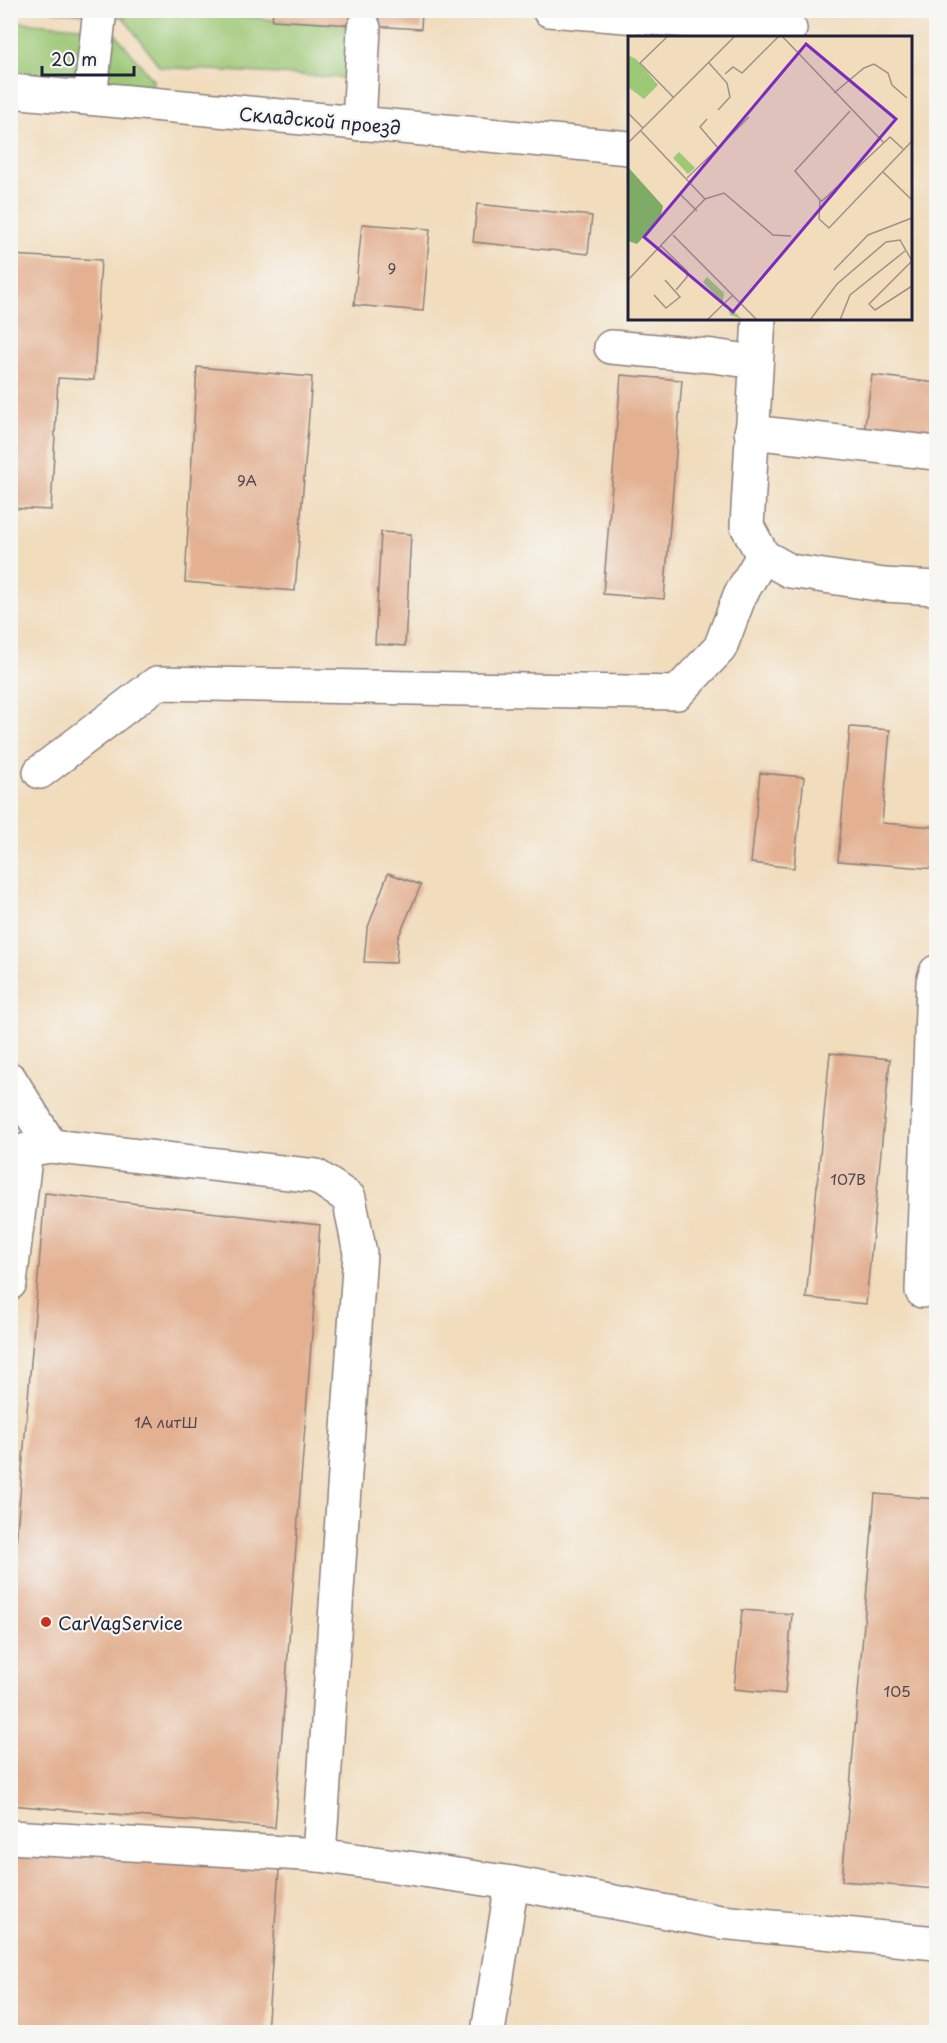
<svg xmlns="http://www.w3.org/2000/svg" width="947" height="2043" font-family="'Playpen Sans',sans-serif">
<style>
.green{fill:#9dc876;stroke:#607558;stroke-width:1.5}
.building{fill:#e3b192}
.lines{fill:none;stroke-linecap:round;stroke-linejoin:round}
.minor-casing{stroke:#8a7f7c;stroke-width:36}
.minor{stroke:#fff;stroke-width:33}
.poi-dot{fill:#c8321e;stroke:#f6f6f2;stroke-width:2}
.labels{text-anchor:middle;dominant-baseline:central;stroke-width:4.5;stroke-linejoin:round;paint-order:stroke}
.number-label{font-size:15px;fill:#524651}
.street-label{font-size:18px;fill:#22223b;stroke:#f6f6f2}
.poi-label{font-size:18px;fill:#22223b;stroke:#f6f6f2;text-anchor:start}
.inset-road{fill:none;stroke:#9e9288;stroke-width:1.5}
.view{fill:#7b2cbf;fill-opacity:0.15;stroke:#7b2cbf;stroke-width:3}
.inset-edge{fill:none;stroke:#22223b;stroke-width:3}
</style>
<rect width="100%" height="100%" fill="#f6f6f2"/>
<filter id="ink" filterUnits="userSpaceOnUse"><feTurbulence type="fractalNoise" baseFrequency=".0167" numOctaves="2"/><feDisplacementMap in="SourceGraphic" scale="12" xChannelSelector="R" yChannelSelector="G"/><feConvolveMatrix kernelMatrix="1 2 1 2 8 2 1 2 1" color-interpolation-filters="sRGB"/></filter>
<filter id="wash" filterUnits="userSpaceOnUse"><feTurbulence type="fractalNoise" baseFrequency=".008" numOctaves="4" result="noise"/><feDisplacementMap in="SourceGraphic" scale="24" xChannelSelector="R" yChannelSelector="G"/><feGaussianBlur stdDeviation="1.35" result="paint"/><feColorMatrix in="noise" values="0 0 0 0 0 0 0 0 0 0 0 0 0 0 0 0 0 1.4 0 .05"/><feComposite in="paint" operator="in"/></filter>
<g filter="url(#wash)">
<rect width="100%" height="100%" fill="#f1dcbc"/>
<g class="green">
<path d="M193,10l79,10 73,4 2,54 -187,-11 -37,-50 -73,-6z"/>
<path d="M10,21l81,7 -7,57 -73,-5z"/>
<path d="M113,31l40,49 -2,10 -41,-3 -6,-12z"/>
</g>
<g id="blocks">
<g class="building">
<path d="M273,10h149l-1,19 -149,-9z"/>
<path d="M477,204l115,12 -4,38 -115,-12z"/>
<path d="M362,224l68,5 -7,82 -69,-6z"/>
<path d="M10,255l91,5 -7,120 -36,-2 -7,132 -41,-2z"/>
<path d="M197,367l115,10 -17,214 -110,-9z"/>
<path d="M621,375l61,5 -18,219 -61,-5z"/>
<path d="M872,375l64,8v58l-72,-8z"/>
<path d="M381,532l30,2 -6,112 -30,-2z"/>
<path d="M850,727l40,3 -8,93 54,4v42l-98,-8z"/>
<path d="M760,773l44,4 -10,91 -43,-5z"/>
<path d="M388,873l33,12 -23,53 -2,25 -32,-1 3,-32z"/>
<path d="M830,1053l60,6 -24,245 -60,-6z"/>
<path d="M45,1193l275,32 -45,603 -265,-23v-189z"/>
<path d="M875,1494l61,5v390l-94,-8z"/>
<path d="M742,1610l50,4 -7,80 -51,-5z"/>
<path d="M10,1850l269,19 -12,163h-257z"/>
</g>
</g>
</g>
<g filter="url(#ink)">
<use href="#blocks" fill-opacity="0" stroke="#8a7f7c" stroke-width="1.5"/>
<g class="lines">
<g class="minor-casing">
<g id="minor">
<path d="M549,10l241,19"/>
<path d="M10,91l619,57"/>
<path d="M90,98l10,-88"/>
<path d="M359,124l5,-96"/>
<path d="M759,318l-12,208 16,30 27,15 94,14 52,3"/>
<path d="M611,347l102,9 42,6"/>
<path d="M751,432l185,21"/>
<path d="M40,772l117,-89 520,10 43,-45 20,-53 23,-39"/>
<path d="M10,1079l41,67"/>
<path d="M10,1283l16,-133 25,-4 265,30 33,22 11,55 -41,602"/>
<path d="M922,1291l11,-309 3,-10"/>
<path d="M10,1837l309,18 193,28 209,39 215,21"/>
<path d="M488,2032l24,-149"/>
</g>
</g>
<use href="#minor" class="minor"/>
</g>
</g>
<circle class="poi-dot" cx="46" cy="1622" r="6"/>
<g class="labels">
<g class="number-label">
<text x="392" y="267">9</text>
<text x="247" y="479">9А</text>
<text x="848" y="1178">107В</text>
<text x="166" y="1421">1А литШ</text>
<text x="897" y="1690">105</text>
</g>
<g class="street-label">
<text transform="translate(320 120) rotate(5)">Складской проезд</text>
</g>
<g class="poi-label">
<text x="58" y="1622">CarVagService</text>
</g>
</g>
<g transform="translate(628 36)">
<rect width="284" height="284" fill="#f1dcbc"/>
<path d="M0,19l8,4 22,26 -14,14 -16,-12zM51,116l16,16 -7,6 -15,-16zM79,241l17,16 -1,8 19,18 -12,-4 -2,-7 -25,-26z" fill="#9dc876"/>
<path d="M0,131l35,39 -3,13 -23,25 -9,-3z" fill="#7eac67"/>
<path class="inset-road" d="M40,0l-28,27 34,35M154,0l102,107M81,27l18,20 3,14 -12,13M97,38l8,-7 9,6 37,-37M206,57l30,-25 10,-4 14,9 4,12 15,13M0,77l15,15M0,107l107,-107M90,112l31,-31M255,136l29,28M59,142l31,-30 -18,-21 7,-8M52,158l17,17M77,163l19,-6 49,42 18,1M192,164l-1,19 10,9 83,-87M192,164l-25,-29 55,-60M192,164l2,1 68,-64 13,12M45,199l84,85M33,210l26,25v6l-11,13M284,225l-43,43 6,6 37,-24M206,234l34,-35 44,-17M0,244l77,-81 -65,-69M26,259l12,13 14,-11 -15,-17M79,284l26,-25M182,284l27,-36 49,-42 14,-2 12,21M212,284l10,-25 55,-44"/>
<path class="view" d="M178,8l90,75 -163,193 -89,-75z"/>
<rect width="284" height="284" class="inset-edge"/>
</g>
<rect width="947" height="2043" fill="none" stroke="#f6f6f2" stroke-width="36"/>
<path d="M42 66v9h92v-9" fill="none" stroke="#22223b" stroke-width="3"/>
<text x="51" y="66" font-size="18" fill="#22223b" stroke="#f6f6f2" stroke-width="4.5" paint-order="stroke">20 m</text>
</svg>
